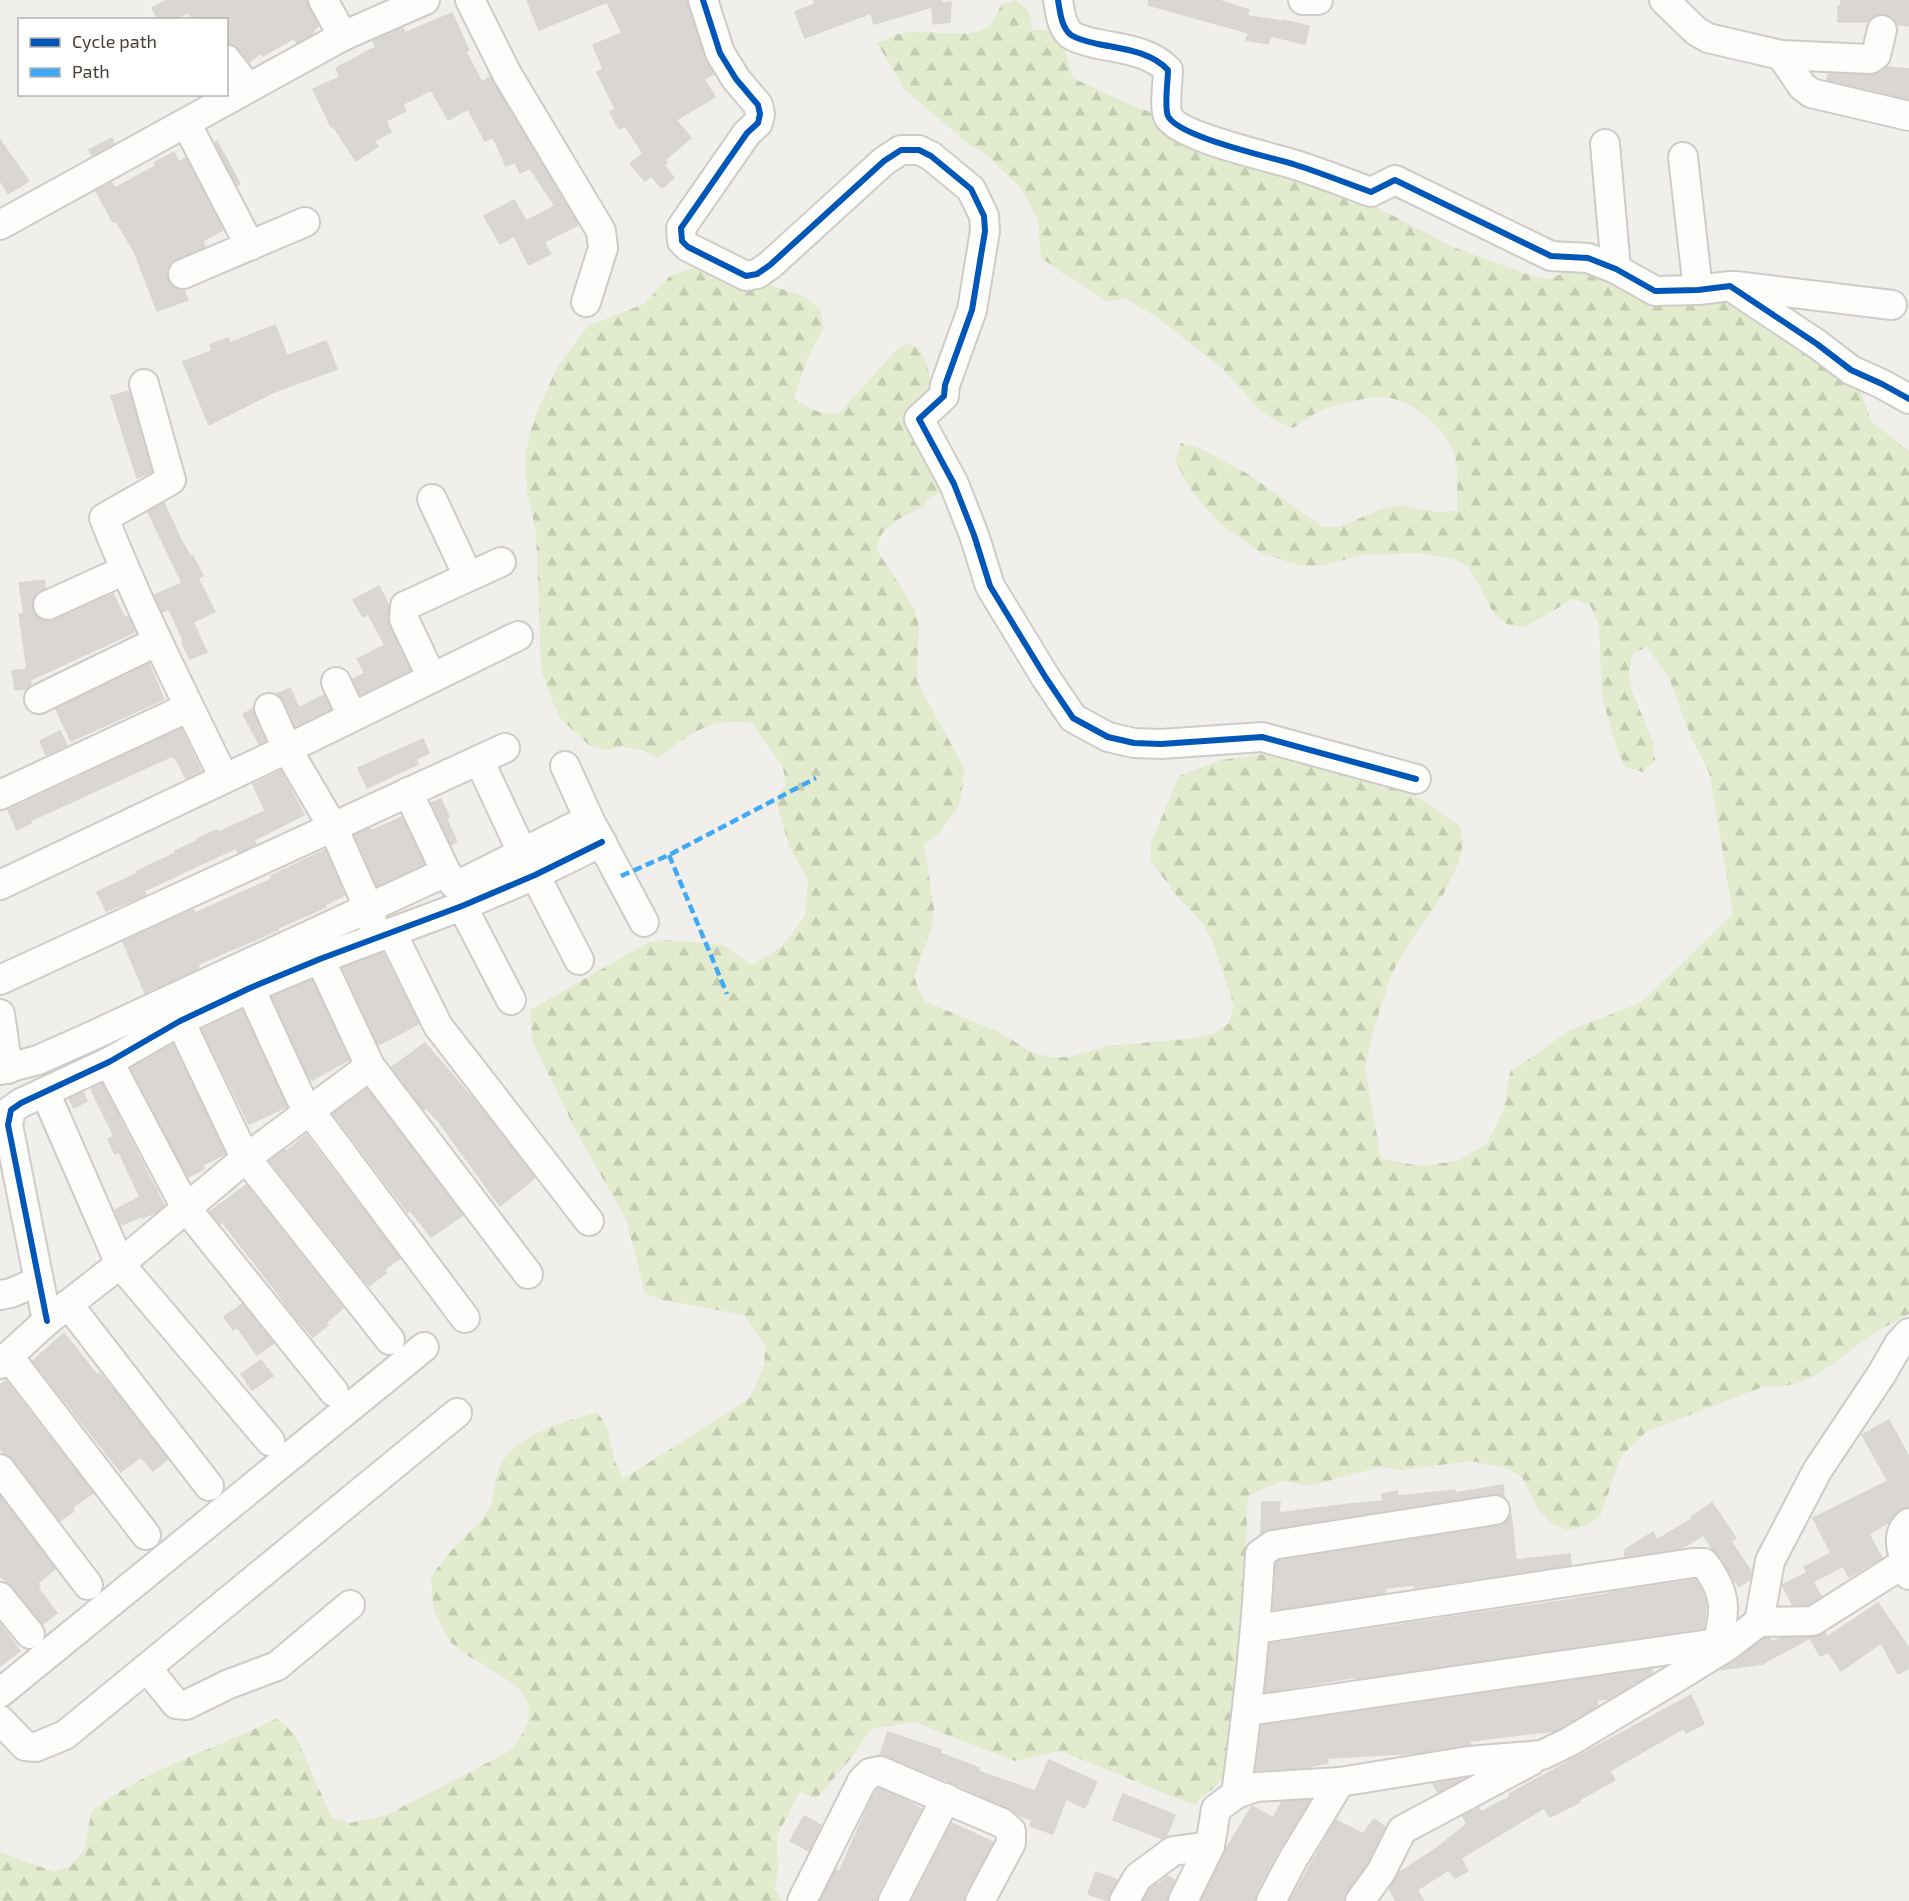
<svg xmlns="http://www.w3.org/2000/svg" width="1909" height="1901" font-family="'Exo 2',sans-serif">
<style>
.forest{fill:url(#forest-firs)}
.building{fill:#dad6d3;stroke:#d9d6d2;stroke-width:1.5}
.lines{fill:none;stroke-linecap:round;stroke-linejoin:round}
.minor-casing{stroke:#cecbc8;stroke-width:32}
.minor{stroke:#fdfdfc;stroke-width:28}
.quiet{stroke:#3fa9f5;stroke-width:4.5;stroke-dasharray:9 4.5;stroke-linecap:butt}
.cycleway-casing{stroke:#fff;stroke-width:10}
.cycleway{stroke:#0057b8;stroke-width:6}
</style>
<defs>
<pattern id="forest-firs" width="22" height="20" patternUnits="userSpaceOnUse" patternTransform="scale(1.5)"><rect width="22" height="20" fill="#e2ebcd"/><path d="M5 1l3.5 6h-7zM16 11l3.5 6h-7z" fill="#c3cbb1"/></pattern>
</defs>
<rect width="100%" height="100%" fill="#f1efec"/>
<path class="forest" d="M1016,0l13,12 3,18h18l13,13 10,35 62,29 38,12 131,50 149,78 79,29 19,3 17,-9 36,-1 80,31 88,6 87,81 12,34 38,30v863c-12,7 -26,13 -37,21 -35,23 -61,56 -107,51l-119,46 -25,24 -21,61 -15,9 -18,4 -16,-7 -13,-14 -16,-32 -15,-9 -36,-7 -71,9 -19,-3 -72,19 -28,-5 -33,15 -6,133 -13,138 -13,19 -23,19 -132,-54 -46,10 -101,-39 -43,7 -20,29 -35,41 -16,-8 -23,45 1,35 -3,18 7,12h-782v-49l54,20 18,-7 12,-16 8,-38c55,-44 124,-61 185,-93l18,17 37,83 18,5 37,-8 123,-64c54,-63 -19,-73 -56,-106 -5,-3 -7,-10 -10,-15 -13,-22 -11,-29 -13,-53 7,-10 14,-20 23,-29 12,-14 27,-24 36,-41 5,-11 4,-25 8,-36 13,-36 66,-49 99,-59l10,15 8,35 8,17 127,-81 14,-33 1,-19 -21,-31 -82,-15 -17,-7 -19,-74 -48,-84 -46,-94 -2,-31 119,-68 18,-2 56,5 29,20 30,-19 23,-30 3,-36 -19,-34 -13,-46 10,-15 -3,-18 -32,-45c-10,0 -23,-1 -33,1 -24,6 -42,21 -60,35l-16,-8 -18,-3 -17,3 -17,-4 -29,-27 -8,-16 -12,-34 -5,-138 -9,-39 -2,-36 9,-38 24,-52 30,-40 56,-22 26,-28 25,-9 34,4 76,26 15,12 4,19 -17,31 -13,40c14,8 29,19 46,13l59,-65 9,-4 12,6 8,18 8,59 29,53 -36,19 -5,8 -27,14 -14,12 -7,16 39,62 4,17 -2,54 48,89 -6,36 -21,28 -14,10 10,64 -2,18 -18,51 10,24 77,32 32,20 18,4h18l39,-11 88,-8 18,-5 15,-10 5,-18 -23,-67 -9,-16 -26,-27 -25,-34v-18l28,-67 42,-16 67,-9 111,33 61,42 3,17 -4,19 -16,33 -32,45 -19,33 -19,58 -8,37 16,90 38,8 38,-5 30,-17 17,-35 6,-37 60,-42 72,-28 91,-88 -24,-142 -18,-35 -22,-59 -22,-31 -14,6 -4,18 2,18 22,53 2,18 -12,12 -17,-5 -8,-15 -16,-55 -3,-72 -9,-20 -17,-6 -48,28 -18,-3 -13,-10 -25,-47 -16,-8 -37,-6 -54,2 -38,10 -23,1 -38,-12 -43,-30 -26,-30 -19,-33 6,-18 19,5 48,26 75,53h17l41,-18 19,-4 37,7 20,-1c0,-12 1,-45 -2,-55 -10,-29 -44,-59 -76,-59 -11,0 -43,8 -54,12 -11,4 -22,13 -32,19l-17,-7 -16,-11 -38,-42 -67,-52 -30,-18 -17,4 -67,-44 -3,-38 -17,-32 -35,-34 -16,-9 -66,-56 -27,-46c9,-3 18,-9 26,-10 24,-5 64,7 83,-5 8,-4 11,-15 15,-23z"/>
<g class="building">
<path d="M167,0h140l2,8 9,18 -5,5 1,2 -17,10 -3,-5 -31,18 -2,-3 -12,9 -10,-13 -6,-5 -7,-1v-23h-32l-6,-8 -13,8h-16l-7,-12z"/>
<path d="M527,0h160l17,58 10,16 -10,5 11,18 -39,23 15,18 -26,22 2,2 -3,3 10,13 -12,10 -11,-12 -6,5 -15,-17 13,-11 -18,-27 -6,3 -9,-17 5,-3 -18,-37 6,-3 -10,-24 29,-12 -15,-31 -68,28z"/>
<path d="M814,0h127v3l10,-1 -1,20 -17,2 -1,-17 -58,17 -3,-11 -66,25 -10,-26 20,-8z"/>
<path d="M1149,0h69l31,10 -2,6 35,5 1,-1 26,6 -4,18 -34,-8 -3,8 -22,-4 3,-7 -101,-28z"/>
<path d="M1841,0h68v26l-12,-2 -4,-6 -8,-4h-8l-9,8h-30v-16h3z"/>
<path d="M452,13l17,37 -3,2 16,30 8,-5 88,148 -34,17 7,12 -22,11 -15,-29 -14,8 -16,-28 30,-16 12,21 29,-15 -25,-38 -10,5 -5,-11 -9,4 -13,-29 -8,4 -17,-32 -20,11 -17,-30 -28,14 3,7 -20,10 5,11 -17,9 4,5 -22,15 -23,-35 -2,1 -18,-38 27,-12 -4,-9 40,-21 -3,-6 30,-13 2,5z"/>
<path d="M1887,67l22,2v30l-82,-19 1,-6 42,1 9,-2z"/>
<path d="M112,138l2,5 -22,12 -3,-5z"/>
<path d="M0,140l29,41 -21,13 -8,-14z"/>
<path d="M217,141l23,43 -3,1 -22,-42z"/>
<path d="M174,152l5,10 7,-4 37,72 -20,11 2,6 -28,12 -7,5 -3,9 1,8 6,6 10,3 4,10 -31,11 -23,-60 -18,-30 -3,1 -17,-31 16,-8 3,5 41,-22 -2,-3z"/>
<path d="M275,325l12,31 39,-15 11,28 -63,23 -65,33 -26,-63 29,-11 -2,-6 18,-7 2,5z"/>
<path d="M129,391l23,81 -15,6 -26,-82z"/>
<path d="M164,503l18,39 9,15 2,-1 10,20 -5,2 17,34 -22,10 14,30 -17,7 -8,-16 2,-1 -15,-33 -7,3 -7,-17 27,-12 -34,-71z"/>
<path d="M44,580l1,8 -10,7 -3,8 1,9 6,7 8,2 8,-1 58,-26 12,24 3,-1 7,15 -105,48 1,5 -5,4 -11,1 -3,-19 15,-2 -8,-55h5l-5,-31z"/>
<path d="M379,586l9,18 1,22 21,44 -50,25 -7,-16 12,-6 -8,-14 28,-14 -17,-31 -5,3 -10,-17z"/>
<path d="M149,664l15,35 -93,42 -15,-32z"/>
<path d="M290,688l9,20 25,-13 7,14 -36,18 -11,-26 -7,-7z"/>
<path d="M253,709l12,32 -6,3 -16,-30z"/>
<path d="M181,729l20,42 -15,8 -11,-22 -2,1 -1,-2 -142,65 1,2 -14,7 -9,-20z"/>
<path d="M60,731l7,14 -21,10 -6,-14z"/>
<path d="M423,739l6,14 -13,6 2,5 -51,24 -9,-20z"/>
<path d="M281,771l23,44 -50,25 2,4 -18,9 -2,-5 -92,43 2,4 -40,16 -9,-19 41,-19 -1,-2 39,-18 -1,-2 22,-10v-2l20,-9 2,2 46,-21 -12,-27z"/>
<path d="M441,799l8,18 -3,1 11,24 -6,3 -19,-42z"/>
<path d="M402,817l22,47 -47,22 -22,-51 15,-7 1,3z"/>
<path d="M325,850l20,45 -20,10 1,2 -48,21v2l-80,34 1,4 -54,25 -22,-51 70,-32 2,3 77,-34 -1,-3z"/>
<path d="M383,953l36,71 -41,21 -35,-77z"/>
<path d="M312,980l37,80 -37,20 -3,-4 -37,-79z"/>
<path d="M242,1010l45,97 -38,17 -47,-95z"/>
<path d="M425,1043l54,63 56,72 -35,28 -61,-84 -13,-14 -2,2 -32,-43z"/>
<path d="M173,1044l52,110 -22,11 1,4 -16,8 -57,-109z"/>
<path d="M102,1084l62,121 -8,7 -13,6 -1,-2 -20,9 -7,-15 25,-13 -21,-45 -4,2 -7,-15 6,-3 -23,-47z"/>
<path d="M367,1089l96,126 -32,22 -21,-27 -2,2 -75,-98z"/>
<path d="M83,1092l4,9 -13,7 -5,-9z"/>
<path d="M306,1135l94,123 -16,12 2,3 -17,13 -99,-125 15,-12 2,2z"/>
<path d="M246,1185l97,123 -17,15 2,2 -15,12 -23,-26 -10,-15 -58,-74 -2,2 -10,-12z"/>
<path d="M242,1304l32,39 -17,12 -20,-28 -4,3 -9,-13z"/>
<path d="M64,1333l33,42 2,-2 14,16 55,70 -15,12 -12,-14 -20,15 -88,-111z"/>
<path d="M261,1360l12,16 -21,14 -11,-16z"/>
<path d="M6,1381l87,112 -21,15 2,3 -14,10 -47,-62 -9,-6 -4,-5v-63z"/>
<path d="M1889,1420l20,37v50l-12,5 -8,10 -20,12 13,24 -33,19 -6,-11 -30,16 8,14 -13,9h-15l-11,-20 25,-12 -3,-6 27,-14 -18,-35 75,-37 -26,-46z"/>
<path d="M1503,1485l1,12 -12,-3 -222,35 -9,4 1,-31h18l-1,11 71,-9 33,-3 -1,-7 15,-3 1,5 57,-6 1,3z"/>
<path d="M0,1496l55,73 -18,15 3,2 -2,2 19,25 -14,11 -30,-37 -13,-11z"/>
<path d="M1712,1503l24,35 -5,4 20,29 -1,8 -11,8 -36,-52 -21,13 -57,9v-7l28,-18 4,8 35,-21 -1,-2z"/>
<path d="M1511,1515l5,45 54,-6 1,11 -157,23v-3l-29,3v5l-112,17 3,-47 3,-2 219,-35 8,-4z"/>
<path d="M1695,1580l7,10 4,14 -2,24 -348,51v-2l-91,15 5,-48 338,-50v-1z"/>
<path d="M1878,1603l31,45v20l-11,6 -17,-31 -40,28 -13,-19 -8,4 -10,-18 -48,26 -43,6 46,-32h5l2,4 8,-4 33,-1 12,-4 2,4z"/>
<path d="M0,1624l20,27 -20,15z"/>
<path d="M1652,1669v4l-15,9 -6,1 1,2 -24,14 -11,1 1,6 -44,25 -84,10v3l-52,9 -91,5 1,5 -24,5 -48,2 5,-44z"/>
<path d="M1691,1695l13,29 -18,9 -2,-5 -59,34 -15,9 5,9 -36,20 1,2 -30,15 -6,-9 -83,50 7,13 -13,7 -7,-8 -31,20 7,11h-28l-7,-12 11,-17 34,-22 33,-26 -4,-8 16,-8 2,4 29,-15 -1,-3z"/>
<path d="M888,1732l53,18 -1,3 39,15 -1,3 57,20 14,-31 48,22 -12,26 -19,-9 -13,35 -23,-8 2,-6 -14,-5 -10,-7 -55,-25 -67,-27 -6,-1z"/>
<path d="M1463,1779l-25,13 -5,-8z"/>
<path d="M878,1788l34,15 -1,1 11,5 -44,84 -1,8h-57l16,-31 3,2 31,-70z"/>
<path d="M1123,1794l52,21 -9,22 -4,2 -49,-19z"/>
<path d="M1310,1800l-33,53 -21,40 -1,8h-54l25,-52 26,-43 21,12 9,-16z"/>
<path d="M804,1816l17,9 -12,26 -19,-10z"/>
<path d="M1374,1819l11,8 -18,36 -20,28 -3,10h-54l46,-81 27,14z"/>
<path d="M952,1823l41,19 -28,51 -1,8h-52z"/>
<path d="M1096,1872l21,8 -9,21 -20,-7z"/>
<path d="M1167,1876l8,4 -8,21h-24l8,-13 6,-5 2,1z"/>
</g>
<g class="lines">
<g class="minor-casing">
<g id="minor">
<path d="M323,0l20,36"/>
<path d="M470,0l37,74 94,157 2,17 -17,54"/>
<path d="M703,0l17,53 16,26 22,26 2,9 -2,9 -11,10 -66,95 1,13 6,6 58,29 11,-2 13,-9 114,-104 17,-11h18l12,6 40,33 13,27 1,15 -13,79 -27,75 -1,11 -25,23 35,65 20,51 16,51 56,92 27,40 35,19 26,6 27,1 101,-7 154,42"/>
<path d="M1058,0c2,11 3,27 13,35 8,5 18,7 27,9 24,5 52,7 70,26 0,11 -4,37 0,46 10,21 103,41 128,49 25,8 50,18 75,27l24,-12 156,76 37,2 28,11 39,22 43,-1 32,-4 87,58 34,26 31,14 27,15"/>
<path d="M1303,0h15"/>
<path d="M1664,0l32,31 12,7 73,17 21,31 9,7 98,23"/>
<path d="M1781,55l89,4 6,-4 6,-25"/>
<path d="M226,59l22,29"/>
<path d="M186,123l64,123"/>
<path d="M1605,144l11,125"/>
<path d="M1683,157l15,133"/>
<path d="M0,225l343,-189 82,-36"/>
<path d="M183,274l122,-52"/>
<path d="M1735,286l157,19"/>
<path d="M144,384l27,96 -67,38c35,89 78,174 120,260"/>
<path d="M432,499l36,77"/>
<path d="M48,605l77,-35"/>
<path d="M432,678l-28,-59 1,-13 96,-44"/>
<path d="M336,682l16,34"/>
<path d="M39,699l117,-57"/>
<path d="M269,708l18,41 46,78 36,82 5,19"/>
<path d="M479,760l43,92"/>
<path d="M565,766l24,53"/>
<path d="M408,792l38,80"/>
<path d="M0,795l189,-88"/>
<path d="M535,875l44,85"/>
<path d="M0,885l287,-136 231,-113"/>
<path d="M462,906l49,94"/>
<path d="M392,933l46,93 151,195"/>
<path d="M320,959l50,107 158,208"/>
<path d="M0,980l505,-232"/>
<path d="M250,988l51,111 164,219"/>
<path d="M0,1014l8,55"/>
<path d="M180,1021l59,124 7,13 144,182"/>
<path d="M109,1062l77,146 148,184"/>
<path d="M0,1070l38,-10 56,-25 352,-163 8,12 8,-1 127,-64 55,103"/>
<path d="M45,1092l75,172 150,177"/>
<path d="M0,1295l11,-2 28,-12"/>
<path d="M68,1304l141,182"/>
<path d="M47,1321l-39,-196 3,-15 10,-7 88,-41 71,-41 70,-33 70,-29 142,-53 73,-31 67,-33"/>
<path d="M9,1357l137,178"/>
<path d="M0,1364l47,-43 73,-57 126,-106 124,-92"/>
<path d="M0,1469l88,116"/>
<path d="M1909,1523c-16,13 -4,35 0,52"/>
<path d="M0,1597l30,37"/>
<path d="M1759,1622l11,-61 47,-90 64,-96 18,-31 10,-11"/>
<path d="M1256,1629l437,-66h11c22,29 23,46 13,80"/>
<path d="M147,1668l29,36 10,1 43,-21 48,-18 73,-61"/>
<path d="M0,1693l424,-346"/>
<path d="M1248,1711l469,-68 7,1"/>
<path d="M0,1720l25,26 11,1 29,-12 392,-322"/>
<path d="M1236,1794c11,-80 20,-159 24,-240l13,-9 222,-35"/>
<path d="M802,1901l60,-120 8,-8 10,-2 122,52 9,8v12l-31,58"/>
<path d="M893,1901l53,-103"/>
<path d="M1124,1901l14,-24 35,-26 37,-5"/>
<path d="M1183,1901l27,-55 6,-37 20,-15 20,-7 84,-5"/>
<path d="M1271,1901l21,-40 48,-79 129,-21 73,-6 27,-13 102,-61 58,-36 30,-23 54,-1 93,-59"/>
<path d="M1360,1901l21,-29 21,-42 129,-69"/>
</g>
</g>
<use href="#minor" class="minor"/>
<g class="quiet">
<path d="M669,855l58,139"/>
<path d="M621,876l48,-21 147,-77"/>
</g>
<g class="cycleway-casing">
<g id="cycleway">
<path d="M703,0l17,53 16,26 22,26 2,9 -2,9 -11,10 -66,95 1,13 6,6 58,29 11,-2 13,-9 114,-104 17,-11h18l12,6 40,33 13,27 1,15 -13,79 -27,75 -1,11 -25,23 35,65 20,51 16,51 56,92 27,40 35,19 26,6 27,1 101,-7 154,42"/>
<path d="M1058,0c2,11 3,27 13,35 8,5 18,7 27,9 24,5 52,7 70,26 0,11 -4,37 0,46 10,21 103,41 128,49 25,8 50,18 75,27l24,-12 156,76 37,2 28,11 39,22 43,-1 32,-4 87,58 34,26 31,14 27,15"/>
<path d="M47,1321l-39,-196 3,-15 10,-7 88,-41 71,-41 70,-33 70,-29 142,-53 73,-31 67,-33"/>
</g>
</g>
<use href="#cycleway" class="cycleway"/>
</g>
<rect x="18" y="18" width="210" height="78" fill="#ffffff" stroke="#b6b3af" stroke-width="1.5"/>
<rect x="30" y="38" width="30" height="9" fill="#0057b8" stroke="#b6b3af" stroke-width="1.5"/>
<text x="72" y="48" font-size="18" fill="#484037">Cycle path</text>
<rect x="30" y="68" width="30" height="9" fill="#3fa9f5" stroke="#b6b3af" stroke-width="1.5"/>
<text x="72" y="78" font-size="18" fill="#484037">Path</text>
</svg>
